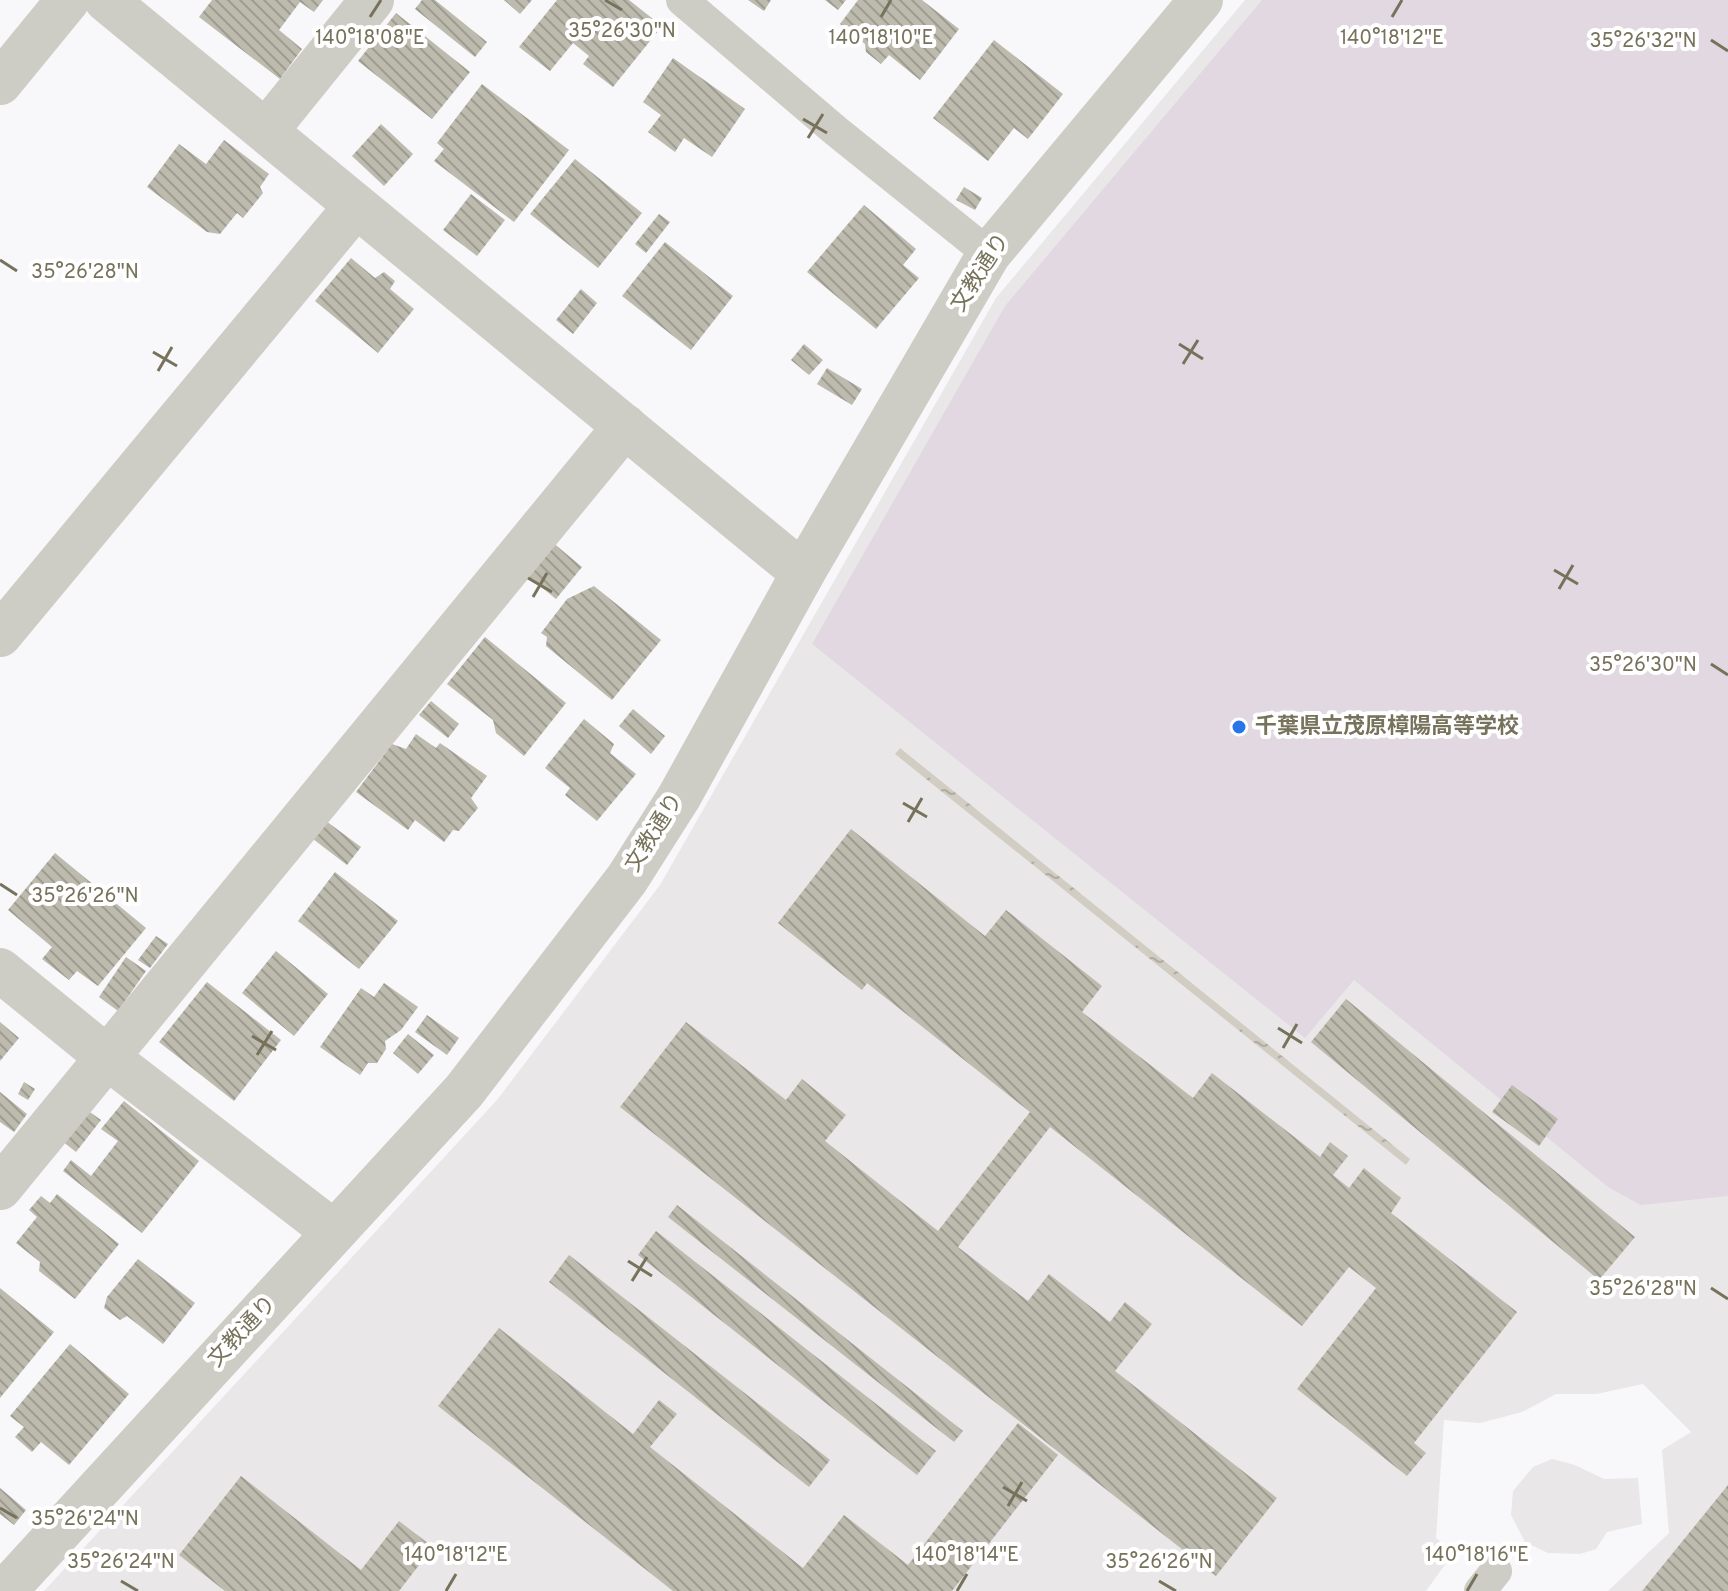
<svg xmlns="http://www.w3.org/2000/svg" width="1728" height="1591" font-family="Overpass,'Noto Sans JP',sans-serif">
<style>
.built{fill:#e9e7e8}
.pitch{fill:#e1d8e1}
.water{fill:url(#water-ripples)}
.building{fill:url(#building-back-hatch)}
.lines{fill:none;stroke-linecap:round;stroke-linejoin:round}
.service{stroke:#cdccc5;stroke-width:32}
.minor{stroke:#cdccc5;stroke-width:44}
.tertiary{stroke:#cdccc5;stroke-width:44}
.ticks{fill:none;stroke:#77725b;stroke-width:3}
.poi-dot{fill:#2874e9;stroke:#fff;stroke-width:3}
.labels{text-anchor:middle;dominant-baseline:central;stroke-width:8;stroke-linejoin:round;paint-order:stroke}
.street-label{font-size:22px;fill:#77725b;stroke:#fff}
.poi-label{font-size:22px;font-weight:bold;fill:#77725b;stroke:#fff;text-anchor:start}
.ticks-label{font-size:20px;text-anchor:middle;fill:#77725b;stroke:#fff;stroke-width:8;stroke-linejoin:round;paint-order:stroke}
</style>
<defs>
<pattern id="water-ripples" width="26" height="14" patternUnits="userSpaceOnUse" patternTransform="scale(2)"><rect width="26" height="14" fill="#d2cdc3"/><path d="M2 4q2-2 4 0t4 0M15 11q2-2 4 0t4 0" fill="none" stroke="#afaba1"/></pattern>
<pattern id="building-back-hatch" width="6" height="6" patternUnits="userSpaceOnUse" patternTransform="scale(2)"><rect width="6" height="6" fill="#bdbaae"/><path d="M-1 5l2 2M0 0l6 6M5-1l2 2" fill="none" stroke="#9e9c91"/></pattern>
</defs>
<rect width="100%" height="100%" fill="#f8f7fa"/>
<g class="built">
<path d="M1245,0h483v1591h-120l61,-58 -7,-83 29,-18 -48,-48 -47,10h-40l-34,18 -42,11 -36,-3 -8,118 7,6 4,18 -21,29h-1382l453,-491 163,-215 336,-587z"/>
<path d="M1552,1459l23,6 29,14 34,-1 4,46 -35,8 -11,17 -16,5 -32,-1 -23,-11 -14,-27 2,-24 20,-24z"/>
</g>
<path class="pitch" d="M1262,0h466v1196l-87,9 -33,-18 -254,-207 -49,58 -493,-394 193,-338z"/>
<path class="water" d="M900,748l510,411 -4,6 -511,-411z"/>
<g class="building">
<path d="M212,0h111l-9,12 -14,-10 -21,28 23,19 -22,30 -81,-62z"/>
<path d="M422,0h13l52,42 -12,15 -60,-48z"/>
<path d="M504,0h28l-12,14z"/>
<path d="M557,0h72l33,26 -49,61 -30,-23 6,-8 -16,-13 -23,28 -31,-24z"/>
<path d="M748,0h23l-7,11z"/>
<path d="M825,0h21l-8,10z"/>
<path d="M858,0h64l37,29 -39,51 -31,-25 -8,9 -15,-12 -1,-8 -25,-20z"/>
<path d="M396,13l74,59 -38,47 -74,-58z"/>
<path d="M994,40l69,54 -35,45 -14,-11 -26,33 -55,-43z"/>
<path d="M673,58l72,51 -33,48 -28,-19 -9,14 -27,-20 13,-17 -18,-13z"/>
<path d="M482,84l87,66 -55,72 -80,-61 10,-12 -7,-6z"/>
<path d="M381,124l32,30 -29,32 -32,-30z"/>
<path d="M224,140l45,34 -9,13 3,6 -20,25 -6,-5 -17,21 -13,-2 -60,-45 32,-43 27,20z"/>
<path d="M575,159l67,54 -44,55 -68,-54z"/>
<path d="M964,187l18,11 -7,12 -19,-10z"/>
<path d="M471,194l34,26 -28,36 -34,-26z"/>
<path d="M864,205l52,44 -13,16 16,13 -43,51 -69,-57z"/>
<path d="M659,214l11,8 -24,31 -11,-9z"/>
<path d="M665,242l68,54 -42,54 -69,-54z"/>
<path d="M351,258l24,20 9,-6 11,9 -5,8 24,20 -36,44 -63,-52z"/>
<path d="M581,289l16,14 -24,31 -17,-14z"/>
<path d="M804,344l19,16 -14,15 -18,-15z"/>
<path d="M827,368l35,21 -10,16 -35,-21z"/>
<path d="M552,542l30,25 -26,32 -31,-25z"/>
<path d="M594,586l67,54 -49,60 -66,-54 1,-9 -6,-4 26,-34z"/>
<path d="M485,637l81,66 -42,53 -28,-23 -3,-13 -46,-36z"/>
<path d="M431,701l28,23 -11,14 -29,-23z"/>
<path d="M633,709l32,27 -14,18 -32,-28z"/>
<path d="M584,719l30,25 -4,9 26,21 -39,47 -32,-26 5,-7 -25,-20z"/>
<path d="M416,734l20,14 4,-5 47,33 -16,22 7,10 -19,23 -6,-1 -9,12 -29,-22 -7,10 -52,-38 36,-48 14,5z"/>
<path d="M326,821l35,26 -14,18 -34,-26z"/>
<path d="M851,829l134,107 21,-26 96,76 -20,26 111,86 19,-25 108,84 10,-15 18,14 -15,19 16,13 15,-20 37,30 -10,15 126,99 -103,131 12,10 -19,23 -110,-87 79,-101 -27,-21 -47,59 -252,-199 -92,120 70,54 21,-27 61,48 15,-20 27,22 -37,47 162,127 -61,78 -596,-469 66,-85 100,78 16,-21 44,36 -21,26 113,90 92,-119 -163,-129 -5,7 -84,-67z"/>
<path d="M55,853l91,75 -48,58 -21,-15 -8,9 -27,-21 10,-12 -44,-37z"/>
<path d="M335,872l63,49 -39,48 -61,-48z"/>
<path d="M156,936l12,8 -18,24 -12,-8z"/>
<path d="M276,951l52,43 -34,42 -52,-43z"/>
<path d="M126,957l20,14 -28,40 -19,-14z"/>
<path d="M207,982l74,58 -47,61 -75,-59z"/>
<path d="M384,983l34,24 -17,23 -16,11 1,8 -9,14h-9l-8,12 -40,-28 41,-59 13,9z"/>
<path d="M1346,999l289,238 -36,43 -288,-238z"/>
<path d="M427,1015l32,23 -12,17 -32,-23z"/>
<path d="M0,1022l19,16 -19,23z"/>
<path d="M408,1034l26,21 -16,19 -25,-21z"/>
<path d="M24,1082l11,7 -7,11 -10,-6z"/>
<path d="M1512,1085l46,34 -19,27 -47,-34z"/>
<path d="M0,1092l27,22 -13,18 -14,-10z"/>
<path d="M124,1101l75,60 -57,72 -79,-62 8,-11 20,16 27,-35 -17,-12z"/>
<path d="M87,1110l14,10 -25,32 -14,-11z"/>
<path d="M57,1194l62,50 -44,55 -36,-28 1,-9 -24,-19 21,-26 -8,-7 12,-14 9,7z"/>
<path d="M677,1205l286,226 -9,11 -286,-225z"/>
<path d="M656,1231l280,220 -19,24 -279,-220z"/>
<path d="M569,1255l261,205 -21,27 -260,-205z"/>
<path d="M138,1259l57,44 -32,41 -36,-28 -7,4 -16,-12 3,-11z"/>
<path d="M0,1288l54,44 -54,66z"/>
<path d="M499,1328l134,106 26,-34 18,14 -27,33 153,121 41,-53 64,50 110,-142 40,32 -106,136h-279l-235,-185z"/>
<path d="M70,1344l59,50 -60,71 -28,-23 -9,10 -17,-15 9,-10 -14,-11z"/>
<path d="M241,1476l120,94 38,-49 34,26 -34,44h-174l-46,-36z"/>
<path d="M1728,1485v106h-86z"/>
<path d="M0,1488l26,22 -12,15 -14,-11z"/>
</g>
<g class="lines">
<g class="service">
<path d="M682,0l154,131 153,123"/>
<path d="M1480,1591l16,-20"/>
</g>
<g class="minor">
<path d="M106,0l697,573"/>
<path d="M0,83l68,-83"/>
<path d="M267,130l105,-130"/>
<path d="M0,635l356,-429"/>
<path d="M0,970l108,88 226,174"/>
<path d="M0,1188l625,-762"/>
</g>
<path class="tertiary" d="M5,1591l459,-500 163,-212 52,-82 124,-224 186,-319 212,-254"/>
</g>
<path class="ticks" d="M605,0l17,10M370,17l11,-17M881,17l10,-17M1392,17l10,-17M1711,40l17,11M803,119l24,14M808,138l15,-24M0,260l17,11M1179,344l24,15M153,352l24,14M1183,364l15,-24M158,371l14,-24M1554,570l24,14M528,578l24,14M1559,589l14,-24M533,597l14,-24M1711,664l17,11M903,803l24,14M908,822l14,-24M0,884l17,11M1278,1028l24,15M252,1036l24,14M1283,1048l14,-24M257,1055l15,-24M628,1261l24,15M632,1281l15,-24M1711,1288l17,11M1003,1487l24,14M1008,1506l14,-24M0,1508l17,10M121,1581l17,10M1159,1581l17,10M446,1591l10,-17M957,1591l10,-17M1467,1591l10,-17"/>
<circle class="poi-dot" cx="1239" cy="727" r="8"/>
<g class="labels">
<g class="street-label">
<text transform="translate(981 273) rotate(-57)">文教通り</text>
<text transform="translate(655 833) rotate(-58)">文教通り</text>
<text transform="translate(243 1332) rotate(-47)">文教通り</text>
</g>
<g class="poi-label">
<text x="1255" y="727">千葉県立茂原樟陽高等学校</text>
</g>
</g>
<g class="ticks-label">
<text x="622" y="37">35°26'30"N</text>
<text x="881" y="44">140°18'10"E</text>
<text x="370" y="44">140°18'08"E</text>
<text x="1392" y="44">140°18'12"E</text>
<text x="1643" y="47">35°26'32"N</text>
<text x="85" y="278">35°26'28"N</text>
<text x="1643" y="671">35°26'30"N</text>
<text x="85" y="902">35°26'26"N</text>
<text x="1643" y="1295">35°26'28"N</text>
<text x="85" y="1525">35°26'24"N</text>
<text x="456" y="1561">140°18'12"E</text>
<text x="967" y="1561">140°18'14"E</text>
<text x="1477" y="1561">140°18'16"E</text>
<text x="121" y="1568">35°26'24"N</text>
<text x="1159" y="1568">35°26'26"N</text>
</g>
</svg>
